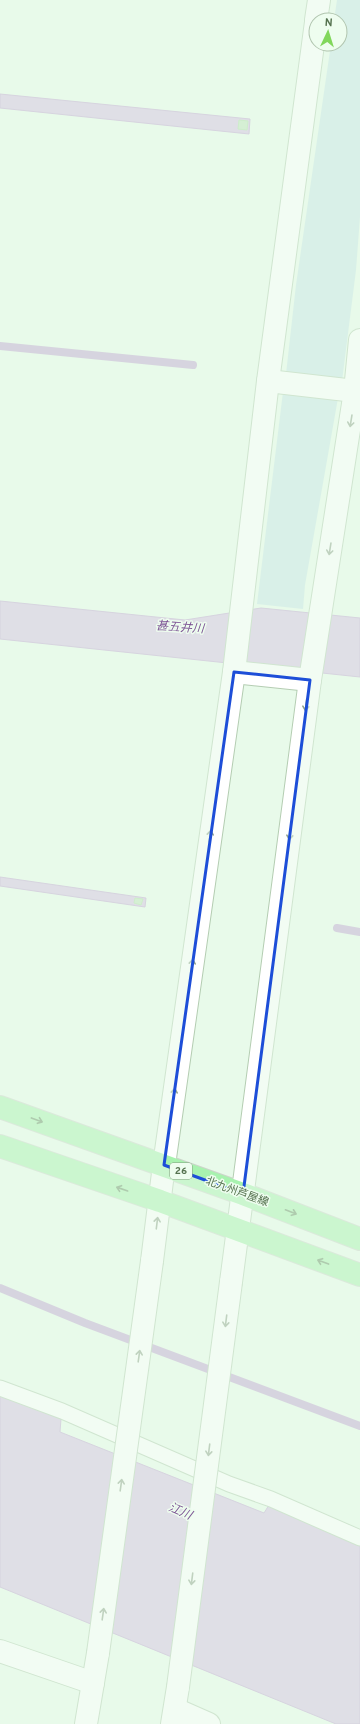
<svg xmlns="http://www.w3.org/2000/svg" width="360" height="1724" font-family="Overpass,'Noto Sans JP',sans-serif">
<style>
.green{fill:#c8e5e6}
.water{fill:#d4bee2;stroke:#c2a6d2}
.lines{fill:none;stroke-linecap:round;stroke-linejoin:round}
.stream{stroke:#c2a6d2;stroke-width:8}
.building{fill:#bfe3ba;stroke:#addea5}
.service-casing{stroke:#b4cdb2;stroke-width:17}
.minor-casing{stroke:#b4cdb2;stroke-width:24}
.tertiary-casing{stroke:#b4cdb2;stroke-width:24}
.primary-casing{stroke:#ccd5ca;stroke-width:24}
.service{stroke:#fff;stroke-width:15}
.minor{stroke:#fff;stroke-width:22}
.tertiary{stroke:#fff;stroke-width:22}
.primary{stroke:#a8f2af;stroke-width:22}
.tertiary-bridge-casing{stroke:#b4cdb2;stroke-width:24;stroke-linecap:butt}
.tertiary-bridge{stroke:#fff;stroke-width:22}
.oneway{stroke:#90a38d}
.oneway2{stroke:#6a9267}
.marked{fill:none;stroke:#1d4ed8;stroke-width:3;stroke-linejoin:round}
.labels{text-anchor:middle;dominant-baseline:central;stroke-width:3;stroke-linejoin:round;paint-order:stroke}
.shield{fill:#eefdef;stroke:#839c7f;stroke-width:1}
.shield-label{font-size:10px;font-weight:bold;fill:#55724f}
.street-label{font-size:11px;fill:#55724f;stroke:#eefdef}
.water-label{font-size:12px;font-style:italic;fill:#7e5596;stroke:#eefdef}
</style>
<rect width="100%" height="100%" fill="#e8faea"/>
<g class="green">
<path d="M337,0h23v217l-4,53 -14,111 -56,-7 10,-89 35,-241h9v-24h-6z"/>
<path d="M283,392l55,6 -33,187 -2,24 -46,-5z"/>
</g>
<g class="water">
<path d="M0,94l250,25 -1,15 -249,-26z"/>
<path d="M0,601l185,19 76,-12 99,10v59l-360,-38z"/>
<path d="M0,877l146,21 -1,9 -145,-21z"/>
<path d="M0,1395l61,24 -1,13 204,81 5,-8 91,39v180h-24l-336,-137z"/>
</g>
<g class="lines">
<g class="stream">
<path d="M0,346l193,19"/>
<path d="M337,928l23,4"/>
<path d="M0,1288l85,35 275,103"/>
</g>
</g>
<g class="building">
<path d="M239,120l9,1 -1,9 -9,-1z"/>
<path d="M135,898l8,1 -2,6 -7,-2z"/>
</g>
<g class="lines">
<g class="service-casing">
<path id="service" d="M0,1388l62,23 167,73 42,15 89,39"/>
</g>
<g class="minor-casing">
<g id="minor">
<path d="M268,381l87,10"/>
<path d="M234,672l76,8"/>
<path d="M0,1651l93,32"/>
<path d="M175,1709l34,15"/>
</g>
</g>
<g class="tertiary-casing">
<g id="tertiary">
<path d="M316,20l3,-20"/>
<path d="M152,1261l12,-96 70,-493 34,-291 48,-359"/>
<path d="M231,1282l79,-602 45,-289 5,-51"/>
<path d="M86,1724l12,-71"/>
<path d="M172,1724l6,-37"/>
</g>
</g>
<g class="primary-casing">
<g id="primary">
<path d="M0,1107l243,87 117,45"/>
<path d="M0,1146l160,55 200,74"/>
</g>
</g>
<use href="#service" class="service"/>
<use href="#minor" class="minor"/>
<use href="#tertiary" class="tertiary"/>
<use href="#primary" class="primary"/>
<g class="tertiary-bridge-casing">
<g id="tertiary-bridge">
<path d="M98,1653l54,-392"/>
<path d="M178,1687l53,-405"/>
</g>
</g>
<use href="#tertiary-bridge" class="tertiary-bridge"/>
</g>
<defs><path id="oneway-shaft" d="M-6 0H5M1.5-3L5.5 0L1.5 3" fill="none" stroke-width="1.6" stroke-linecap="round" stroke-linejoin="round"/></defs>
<g class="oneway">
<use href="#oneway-shaft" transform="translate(351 421) rotate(99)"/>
<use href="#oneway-shaft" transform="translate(330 549) rotate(99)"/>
<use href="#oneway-shaft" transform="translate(306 705) rotate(97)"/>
<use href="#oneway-shaft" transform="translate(290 834) rotate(97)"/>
<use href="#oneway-shaft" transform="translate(210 836) rotate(-82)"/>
<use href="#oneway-shaft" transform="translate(192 965) rotate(-82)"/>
<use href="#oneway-shaft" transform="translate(174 1094) rotate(-82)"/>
<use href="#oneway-shaft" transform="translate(157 1223) rotate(-83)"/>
<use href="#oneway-shaft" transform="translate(226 1321) rotate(97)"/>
<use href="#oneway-shaft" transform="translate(139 1356) rotate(-82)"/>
<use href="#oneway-shaft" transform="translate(209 1450) rotate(97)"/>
<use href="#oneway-shaft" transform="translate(121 1485) rotate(-82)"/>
<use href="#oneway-shaft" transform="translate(192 1579) rotate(97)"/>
<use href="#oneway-shaft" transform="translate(103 1614) rotate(-82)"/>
</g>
<g class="oneway2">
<use href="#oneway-shaft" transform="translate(37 1120) rotate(20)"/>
<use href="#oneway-shaft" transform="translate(122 1189) rotate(-161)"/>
<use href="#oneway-shaft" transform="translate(291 1212) rotate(21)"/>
<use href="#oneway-shaft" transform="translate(323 1262) rotate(-160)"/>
</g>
<path d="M0 0H360V1724H0ZM234,672l76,8 -67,514 -79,-29z" fill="#e8faea" fill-opacity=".55" fill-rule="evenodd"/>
<path class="marked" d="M234,672l76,8 -67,514 -79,-29z"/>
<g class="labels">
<rect class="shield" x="170" y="1163" width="22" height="16" rx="3"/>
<g class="shield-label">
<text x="181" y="1171">26</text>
</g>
<g class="street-label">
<text transform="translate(237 1192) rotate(20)">北九州芦屋線</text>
</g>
<g class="water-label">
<text transform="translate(180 628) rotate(4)">甚五井川</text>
<text transform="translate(180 1512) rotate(23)">江川</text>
</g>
</g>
<g transform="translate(328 32) rotate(4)"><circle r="19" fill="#eefdef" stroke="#b1c5af"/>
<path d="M0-3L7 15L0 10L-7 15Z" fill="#81d75b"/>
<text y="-6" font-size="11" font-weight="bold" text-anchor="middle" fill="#55724f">N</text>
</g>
</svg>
